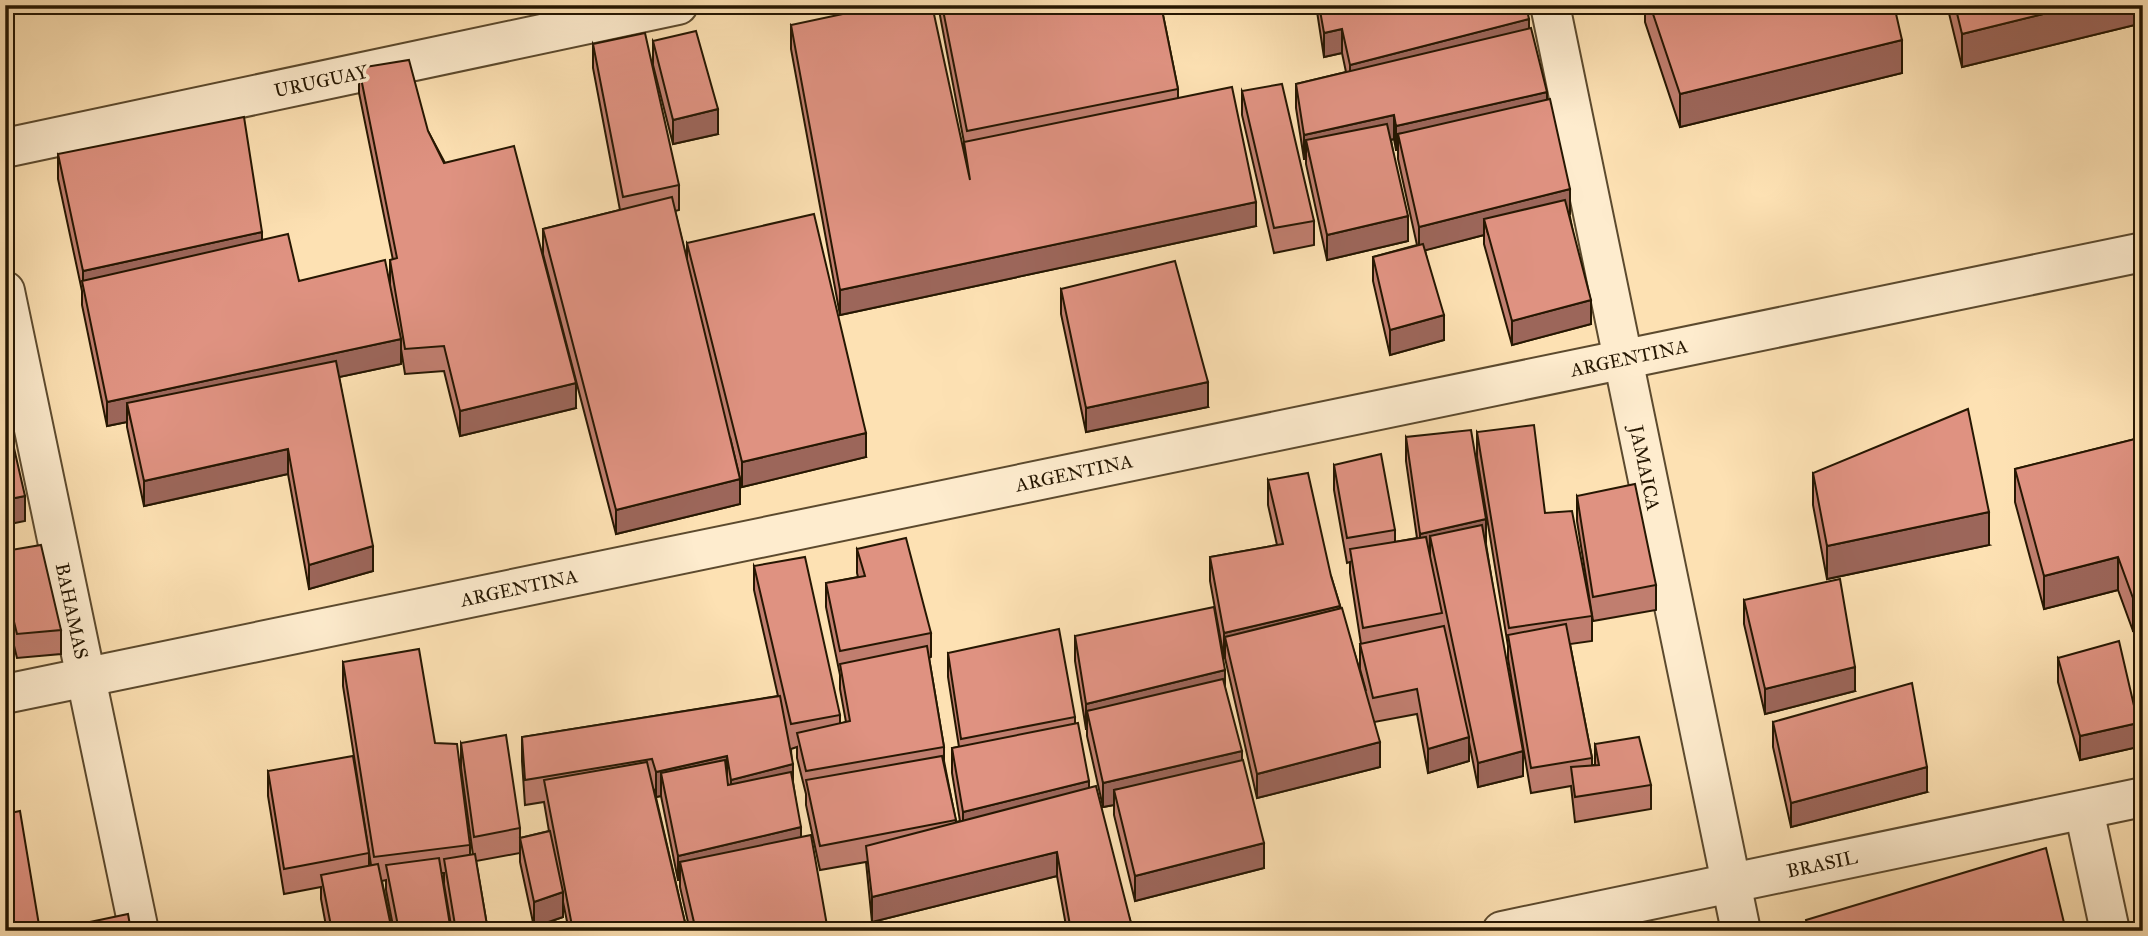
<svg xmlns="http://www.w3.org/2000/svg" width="2148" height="936" font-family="'IM FELL Great Primer',serif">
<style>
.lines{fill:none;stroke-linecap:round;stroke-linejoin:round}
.minor-casing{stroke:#5c4a2e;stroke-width:42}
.minor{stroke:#feecce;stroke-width:38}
.wall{fill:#c07e6f;stroke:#261702;stroke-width:2}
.shaded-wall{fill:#9c665a;stroke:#261702;stroke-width:2}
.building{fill:#df9281;stroke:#261702;stroke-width:2}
.labels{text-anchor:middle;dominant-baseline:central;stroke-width:7;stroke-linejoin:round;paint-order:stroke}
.street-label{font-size:19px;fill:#261702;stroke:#feecce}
</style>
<rect width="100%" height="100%" fill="#fde1b3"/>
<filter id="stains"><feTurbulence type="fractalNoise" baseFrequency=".00286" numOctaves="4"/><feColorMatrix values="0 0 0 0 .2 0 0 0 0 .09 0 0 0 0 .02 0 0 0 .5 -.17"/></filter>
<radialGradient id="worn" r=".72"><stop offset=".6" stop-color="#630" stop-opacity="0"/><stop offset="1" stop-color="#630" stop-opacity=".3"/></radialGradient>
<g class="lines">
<g class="minor-casing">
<g id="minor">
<path d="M1550,5l191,926"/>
<path d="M5,148l673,-143"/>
<path d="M5,291l134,640"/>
<path d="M5,694l2138,-442"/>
<path d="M2084,810l26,121"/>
<path d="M1502,931l641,-134"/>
</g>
</g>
<use href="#minor" class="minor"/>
</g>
<g class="wall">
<path d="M938,5h223l17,84v9l78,128 -416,89 -49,-266v-24l173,127v-10z"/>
<path d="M1316,5h210l3,23 18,72 44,224 -79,21 -28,-101v-9l-59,15 19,90 -54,15 -17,-74v-24l44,-12 -19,-86v-9h-2l-2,-11 -3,1 17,101 -81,19 -21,-96v-5h-2l-8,-51v-24l50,-12 -4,-19 -18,4z"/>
<path d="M1645,5h249l8,68 -222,54 -35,-105z"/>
<path d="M1947,5h196v18l-181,44z"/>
<path d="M653,41l65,93 -45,10 -20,-79z"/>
<path d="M593,44l86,141v25l-4,1 12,50v-18l179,214 -124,30 -12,-50 10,67 -124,30 -73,-280v-25l77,-19 -27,-142z"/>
<path d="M359,68l69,63 148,277 -116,28 -16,-65 -39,3 -4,-25v15l-62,13 34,194 -64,18 -21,-115 -144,32 -17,-79v-5l-20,4 -25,-121v-14l-24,-112v-25l204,86 37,41 91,2v-23h3l-34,-167z"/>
<path d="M1242,91l72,130v24l-40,8 -32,-138z"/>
<path d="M1061,289l147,118 -122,25 -25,-118z"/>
<path d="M1477,432l68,81 47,103v25l-22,3 22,114v7h3v-21l56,41v24l-76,13 -4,-36 -40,7 -23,-134v-13l-31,-189z"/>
<path d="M1406,437l80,107 37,232 -45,11 -9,-45v19l-41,12 -11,-59 -43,8 6,45 -123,31 -32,-140h-1l-14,-77v-24l67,-12 -9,-40v-25l63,96 35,115 -6,-22v-25h1l-11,-71v-11l-3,1 -13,-73v-25l61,65v12l22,-4 -11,-77z"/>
<path d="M2143,437l-10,194 -15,-41 -74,19 -29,-107v-33z"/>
<path d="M1813,473l176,72 -162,34 -14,-74z"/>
<path d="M1577,496l79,89v25l-63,11 -16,-100z"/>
<path d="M857,549l74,84v24l-2,1 15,89v14l12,61 4,-1 -8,-48v-25l7,-1 -11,-70v-24l127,64v6l14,65 42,135v8h-64l-10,-55 -185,46 -6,-60 -46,8 -14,-65v-11l-9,-36v-11l-6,2 2,33 8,55 27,94h-138l-10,-44v-7h-2l-17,-84 -5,1 -2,-8 33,142h-118l-6,-29v15l-29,10 -14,-65v-24l29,-7 -5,-29 -19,3 -3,-44v-24l256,-41 -24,-106v-24l86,149v9l6,-2 -6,-33v-14l-14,-68v-24l32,-6 -1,-4z"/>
<path d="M5,551l56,79v24l-44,4 -12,-49z"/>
<path d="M1744,600l111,91 -90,23 -21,-90z"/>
<path d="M1075,636l150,52 39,180 -129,33 -21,-86v-10l-11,2 -16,-71v-7h-1l-11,-68z"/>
<path d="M2058,658l80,89 -58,13 -22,-78z"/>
<path d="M343,662l92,81 35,102v10h3l-12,-87v-25l59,85v25l-44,8 12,70h-36l-8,-47v-11h-3l10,58h-57l-8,-41v-10l-4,1 10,50h-65l-6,-32v-12l-37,7 -16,-98v-25l101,82v13l2,-1 -28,-179z"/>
<path d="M1773,722l154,70 -136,35 -18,-80z"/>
</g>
<g class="shaded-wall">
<path d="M2080,5h63v18l-181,44v-33z"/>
<path d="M1529,19v24l-179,46v-24z"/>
<path d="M1342,29v24l-18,4v-24z"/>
<path d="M1902,40v33l-222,54v-33z"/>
<path d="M1547,92v25l-149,17v16h-2v-24z"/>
<path d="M718,109v25l-45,10v-24z"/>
<path d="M1394,115v24l-84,19 -4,-18v19h-2v-24z"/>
<path d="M1570,189v25l-82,20 -4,-15v16l-65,17v-25z"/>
<path d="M1256,202v24l-416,89v-25z"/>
<path d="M1408,216v25l-81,19v-25z"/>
<path d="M262,232v24l-179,29v-14z"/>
<path d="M1591,300v24l-79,21v-24z"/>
<path d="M1444,315v25l-54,15v-25z"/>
<path d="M401,339v25l-270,57 -4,-18v19l-20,4v-24z"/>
<path d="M1208,382v25l-122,25v-24z"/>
<path d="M576,383v25l-116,28v-25z"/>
<path d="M866,433v24l-124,30v-25z"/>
<path d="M288,449v25l-144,32v-25z"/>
<path d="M740,479v25l-124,30v-24z"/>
<path d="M25,496v25l-20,4v-25z"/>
<path d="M1989,512v33l-162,34v-33z"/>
<path d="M1486,519v25l-56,-8v20l-10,3v-25z"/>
<path d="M373,546v25l-64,18v-24z"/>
<path d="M2118,557v33l-74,19v-33z"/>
<path d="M2143,596v33l-10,2v-33z"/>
<path d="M1340,606v24l-115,7v21h-1v-25z"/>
<path d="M1855,667v24l-90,23v-25z"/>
<path d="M1225,670v25l-138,16v18h-1v-25z"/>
<path d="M2138,723v24l-58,13v-24z"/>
<path d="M1469,737v24l-41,12v-24z"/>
<path d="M1380,742v25l-123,31v-24z"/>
<path d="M1242,751v25l-128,14v15l-11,2v-24z"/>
<path d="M1523,751v25l-45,11v-24z"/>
<path d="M727,756v25l-66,-8v23l-5,1v-25z"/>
<path d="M793,764v24l-62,17v-25z"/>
<path d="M1927,767v25l-136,35v-24z"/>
<path d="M1089,781v24l-126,32v-25z"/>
<path d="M801,827v24l-121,11v18h-2v-24z"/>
<path d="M1264,843v25l-129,33v-25z"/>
<path d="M1057,852v24l-185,46v-25z"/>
<path d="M563,892v25l-29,10v-25z"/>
</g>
<g class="building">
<path d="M885,5h47l38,175 -6,-38 268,-55 24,115 -416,88 -49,-265z"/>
<path d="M942,5h219l17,84 -211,42z"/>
<path d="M1319,5h207l3,14 -179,46 -8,-36 -18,4z"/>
<path d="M1650,5h244l8,35 -222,54z"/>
<path d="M1955,5h125l-118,29z"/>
<path d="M1531,28l16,64 -151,34 -2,-11 -90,20 -8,-51z"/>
<path d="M696,31l22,78 -45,11 -20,-79z"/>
<path d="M645,33l34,152 -56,12 -30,-153z"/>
<path d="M409,60l19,71 16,32 70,-17 62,237 -116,28 -16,-65 -39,3 -15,-89 7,-2 -38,-190z"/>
<path d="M1282,84l32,137 -40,7 -32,-137z"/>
<path d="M1550,99l20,90 -151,38 -21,-93z"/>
<path d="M244,117l18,115 -179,39 -25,-117z"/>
<path d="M1387,124l21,92 -81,19 -21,-95z"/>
<path d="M672,197l68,282 -124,31 -73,-281z"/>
<path d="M1565,200l26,100 -79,21 -28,-102z"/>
<path d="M814,214l52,219 -124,29 -55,-219z"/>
<path d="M288,234l11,47 86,-21 16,79 -294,63 -25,-121z"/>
<path d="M1423,244l21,71 -54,15 -17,-73z"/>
<path d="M1175,261l33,121 -122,26 -25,-119z"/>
<path d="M336,361l37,185 -64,19 -21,-116 -144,32 -17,-78z"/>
<path d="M5,409l20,87 -20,4z"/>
<path d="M1968,409l21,103 -162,34 -14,-73z"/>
<path d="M1534,425l11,88 27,-2 20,105 -83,12 -32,-196z"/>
<path d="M1471,430l15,89 -66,15 -14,-97z"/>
<path d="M2143,437v159l-10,2 -15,-41 -74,19 -29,-107z"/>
<path d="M1381,454l14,76 -48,8 -13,-73z"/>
<path d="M1308,473l23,103 9,30 -116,27 -14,-76 73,-13 -15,-64z"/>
<path d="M1635,484l21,101 -63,12 -16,-101z"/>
<path d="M1482,525l41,226 -45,12 -48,-227z"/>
<path d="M1426,537l16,76 -79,15 -13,-79z"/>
<path d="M906,538l25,95 -91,18 -14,-68 39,-7 -8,-27z"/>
<path d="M41,545l20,85 -44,4 -12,-49v-34z"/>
<path d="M805,557l35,158 -49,9 -37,-158z"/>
<path d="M1840,579l15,88 -90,22 -21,-89z"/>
<path d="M1214,607l11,63 -139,34 -11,-68z"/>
<path d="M1342,608l38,134 -123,32 -32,-137z"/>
<path d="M1566,624l26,134 -61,10 -23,-133z"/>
<path d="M1444,626l25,111 -41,12 -11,-60 -44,9 -13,-54z"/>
<path d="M1059,629l16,88 -114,22 -13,-86z"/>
<path d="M2119,641l19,82 -58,13 -22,-78z"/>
<path d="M927,646l17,101 -138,24 -9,-38 53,-12 -10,-57z"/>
<path d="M419,649l16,94 22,1 13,101 -96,12 -31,-195z"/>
<path d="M1223,679l19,72 -139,32 -16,-72z"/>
<path d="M1912,683l15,84 -136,36 -18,-81z"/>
<path d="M780,696l13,68 -62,16 -4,-24 -71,16 -4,-13 -127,21 -3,-43z"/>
<path d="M1078,723l11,58 -126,31 -11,-64z"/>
<path d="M506,735l14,93 -46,9 -13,-94z"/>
<path d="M1639,737l12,48 -76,12 -4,-30 28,-2 -4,-21z"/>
<path d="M353,756l16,97 -85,16 -16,-98z"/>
<path d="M942,756l14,64 -136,26 -14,-66z"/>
<path d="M725,760l3,25 63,-13 10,55 -123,29 -17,-83z"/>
<path d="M1243,760l21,83 -129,33 -21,-86z"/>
<path d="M647,762l40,169h-114l-29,-151z"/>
<path d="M1096,786l35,137 -47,8h-13l-14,-79 -185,45 -6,-51z"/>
<path d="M20,811l20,120h-35v-117z"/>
<path d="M550,831l13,61 -29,10 -14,-64z"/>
<path d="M811,835l17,96h-132l-16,-69z"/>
<path d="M2046,848l20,83h-258l-2,-11z"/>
<path d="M475,854l13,77h-32l-12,-72z"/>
<path d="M439,858l12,73h-52l-13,-66z"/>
<path d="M378,864l14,67h-60l-11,-56z"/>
<path d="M128,914l3,17h-84z"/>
</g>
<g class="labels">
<g class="street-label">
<text transform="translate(321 81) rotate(-12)">URUGUAY</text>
<text transform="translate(1629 358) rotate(-12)">ARGENTINA</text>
<text transform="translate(1645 468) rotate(78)">JAMAICA</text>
<text transform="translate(1074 473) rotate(-12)">ARGENTINA</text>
<text transform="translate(519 588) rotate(-12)">ARGENTINA</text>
<text transform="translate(72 611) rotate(78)">BAHAMAS</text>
<text transform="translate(1822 864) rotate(-12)">BRASIL</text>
</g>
</g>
<rect width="2148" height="936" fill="none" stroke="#fde1b3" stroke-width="28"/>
<rect x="7" y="7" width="2134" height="922" fill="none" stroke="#261702" stroke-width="3.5"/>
<rect x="14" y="14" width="2120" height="908" fill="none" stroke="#261702" stroke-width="2"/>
<rect width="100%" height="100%" filter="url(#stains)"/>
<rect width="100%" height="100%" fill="url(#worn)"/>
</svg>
